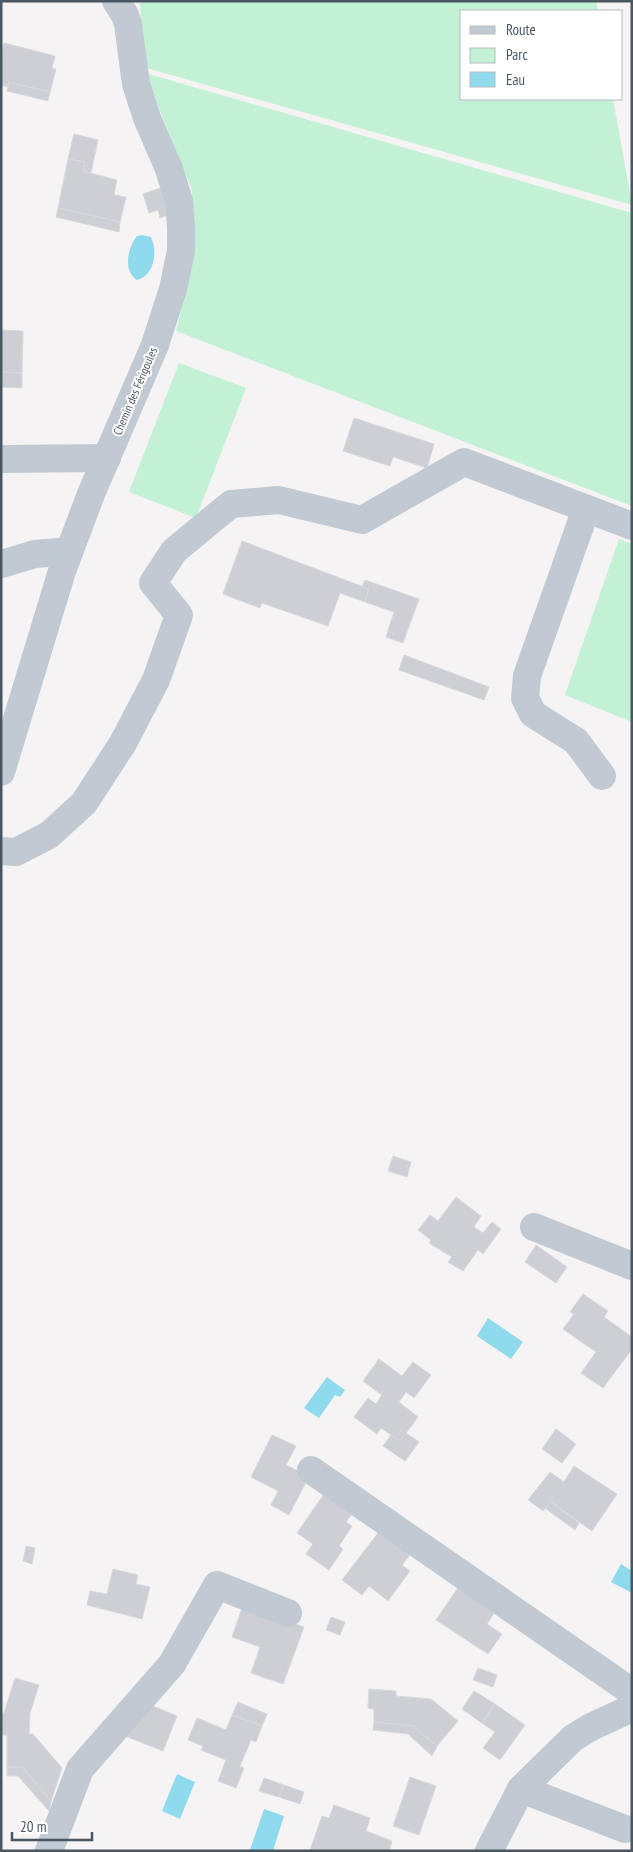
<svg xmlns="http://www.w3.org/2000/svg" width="633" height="1852" font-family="'PT Sans Narrow',sans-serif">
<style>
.green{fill:#c3f1d5}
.water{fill:#90daee}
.building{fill:#cdcfd5;stroke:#d7d9de}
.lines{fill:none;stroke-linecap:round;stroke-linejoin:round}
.minor{stroke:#c1cad2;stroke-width:28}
.labels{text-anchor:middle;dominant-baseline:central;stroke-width:4;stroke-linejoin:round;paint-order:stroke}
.street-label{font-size:12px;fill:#4a5661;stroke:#fff}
</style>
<rect width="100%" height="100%" fill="#f5f3f3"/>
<g class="green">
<path d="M140,1h456l2,10h-136v88h151l19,106 -489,-138z"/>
<path d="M145,73l487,140v293l-456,-175 17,-70 -1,-71z"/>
<path d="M179,363l67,25 -50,130 -67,-26z"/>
<path d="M619,539l13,5v178l-67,-27z"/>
</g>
<g class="water">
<path d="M142,235l9,2c7,15 3,39 -14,43 -14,-8 -10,-32 0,-44z"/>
<path d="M488,1318l35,24 -12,17 -34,-23z"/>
<path d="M327,1377l18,13 -5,7 -5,-2 -16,23 -15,-10z"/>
<path d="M621,1564l11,7v22l-21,-11z"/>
<path d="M177,1774l18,8 -15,37 -18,-8z"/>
<path d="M264,1809l20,7 -11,35h-21l-2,-1z"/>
</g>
<g class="building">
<path d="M4,43l51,13 -3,12 4,1 -6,23 -41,-10 -1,5 -7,-2v-31z"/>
<path d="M9,82l41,10 -2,9 -41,-10z"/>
<path d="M74,134l24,6 -7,33 -8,-2 2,-9 -17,-3z"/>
<path d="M68,159l17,3 -2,9 34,9 -3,15 12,2 -6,25 -62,-14z"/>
<path d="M163,187l8,27 -11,4 -2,-8 -9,3 -6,-19z"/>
<path d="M58,208l62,14 -1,10 -63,-15z"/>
<path d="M1,330l22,1 -1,42 -21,-1z"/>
<path d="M1,372l21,1v15l-21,-1z"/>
<path d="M354,418l80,26 -7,24 -34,-11 -3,9 -47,-15z"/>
<path d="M242,541l127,48 -4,13 -25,-9 -12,33 -66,-23 -2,5 -37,-14z"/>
<path d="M365,580l54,19 -16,44 -17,-6 8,-25 -29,-10 4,-13 -7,-2z"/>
<path d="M404,655l85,32 -5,13 -85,-30z"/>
<path d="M393,1156l18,6 -4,15 -19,-6z"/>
<path d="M456,1197l25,19 -7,11 9,6 9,-11 9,7 -18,25 -5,-4 -15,21 -15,-9 4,-5 -23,-14 2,-3 -13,-10 12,-15 8,6z"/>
<path d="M536,1245l31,22 -11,16 -31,-21z"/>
<path d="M583,1294l25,17 -4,6 28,20v12l-29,39 -22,-15 15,-21 -33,-23 11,-15 -4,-2z"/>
<path d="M379,1359l23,17 11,-14 18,13 -17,23 -8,-6 -7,10 19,15 -18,24 -19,-13 -4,6 -23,-17 14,-19 8,6 6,-9 -19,-14z"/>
<path d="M556,1429l20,15 -14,19 -20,-14z"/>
<path d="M406,1433l13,9 -14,19 -22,-15 8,-11 9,6z"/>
<path d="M272,1435l24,11 -10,19 23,11 -20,39 -18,-10 7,-14 -27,-14z"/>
<path d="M574,1466l43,28 -25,37 -41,-29 -8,9 -15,-11 22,-28 14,10z"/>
<path d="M326,1491l28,20 -8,11 6,4 -13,20 4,3 -14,21 -23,-16 7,-10 -16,-11z"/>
<path d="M551,1502l28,21 -4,7 -30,-22z"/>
<path d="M381,1529l31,23 -10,13 8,6 -22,30 -19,-15 -7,9 -20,-15z"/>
<path d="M26,1546l9,2 -3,16 -9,-3z"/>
<path d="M113,1569l25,6 -2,9 14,3 -8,32 -55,-14 3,-14 17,3z"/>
<path d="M459,1586l37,24 -9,14 15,10 -14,20 -52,-34z"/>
<path d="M243,1605l61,22 -21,57 -32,-11 9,-26 -28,-10z"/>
<path d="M331,1617l14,5 -5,13 -14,-5z"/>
<path d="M478,1668l19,7 -4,12 -20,-7z"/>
<path d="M15,1678l24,7 -9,28 -1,21h4l29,34 -11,33 -29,-34h-15v-32h-6v-22h3z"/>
<path d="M369,1689l27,2v5l35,3 27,22 -21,25 -24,-20 -39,-4v-13l-6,-1z"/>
<path d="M474,1691l21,13 -13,19 -20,-14z"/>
<path d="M238,1702l29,12 -5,12 -30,-11z"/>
<path d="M495,1704l30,21 -25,35 -17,-12 12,-16 -13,-9z"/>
<path d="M153,1706l24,10 -14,35 -38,-15z"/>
<path d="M232,1715l30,11 -6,16 -5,-2 -11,26 4,2 -8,20 -18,-7 8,-21 -25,-10 2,-4 -15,-6 9,-22 29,12z"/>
<path d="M374,1722l39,4 24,20 -5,10 -24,-22 -35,-4z"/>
<path d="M7,1767h15l29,34 -2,10 -31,-35h-11z"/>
<path d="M410,1777l26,9 -17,49 -26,-9z"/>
<path d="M264,1778l20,7 -5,12 -20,-6z"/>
<path d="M284,1785l20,7 -4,12 -21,-7z"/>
<path d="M334,1805l36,13 -4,13 26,10 -3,10 -79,-1 12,-34 7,2z"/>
</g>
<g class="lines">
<g class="minor">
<path d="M1,459l106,-1"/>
<path d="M586,509l-59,167 -2,22 8,16 43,27 26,35"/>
<path d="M1,564l34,-10 34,-3"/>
<path d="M1,772l61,-201 29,-77 64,-149 18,-56 8,-38v-24l-2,-26 -10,-32 -22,-51 -11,-34 -8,-60 -3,-9 -9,-14"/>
<path d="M1,851l15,1 33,-17 35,-32 39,-60 33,-63 23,-65 -26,-32 21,-32 57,-47 48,-4 83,20 102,-58 168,64"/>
<path d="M534,1227l98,39"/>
<path d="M311,1470l321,222"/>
<path d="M521,1789l104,40"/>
<path d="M49,1851l31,-82 92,-105 45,-79 71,28"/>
<path d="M489,1851l32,-62 52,-51 18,-11 41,-19"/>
</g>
</g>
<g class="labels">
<g class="street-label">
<text transform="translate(135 391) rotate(-67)">Chemin des Férigoules</text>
</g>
</g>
<rect width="633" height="1852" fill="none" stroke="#4a5661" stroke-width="5"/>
<rect x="460" y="10" width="162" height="90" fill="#ffffff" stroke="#b7bbc0"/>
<rect x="470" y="26" width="25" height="8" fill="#c1cad2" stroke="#b7bbc0"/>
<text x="506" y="35" font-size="15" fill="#4a5661">Route</text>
<rect x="470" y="48" width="25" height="15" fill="#c3f1d5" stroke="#b7bbc0"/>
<text x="506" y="60" font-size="15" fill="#4a5661">Parc</text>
<rect x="470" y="72" width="25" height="15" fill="#90daee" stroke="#b7bbc0"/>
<text x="506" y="85" font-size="15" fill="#4a5661">Eau</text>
<path d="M12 1832v8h80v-8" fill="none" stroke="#4a5661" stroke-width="2.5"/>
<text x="20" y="1832" font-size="15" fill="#4a5661" stroke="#ffffff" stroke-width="4" paint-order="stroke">20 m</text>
</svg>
